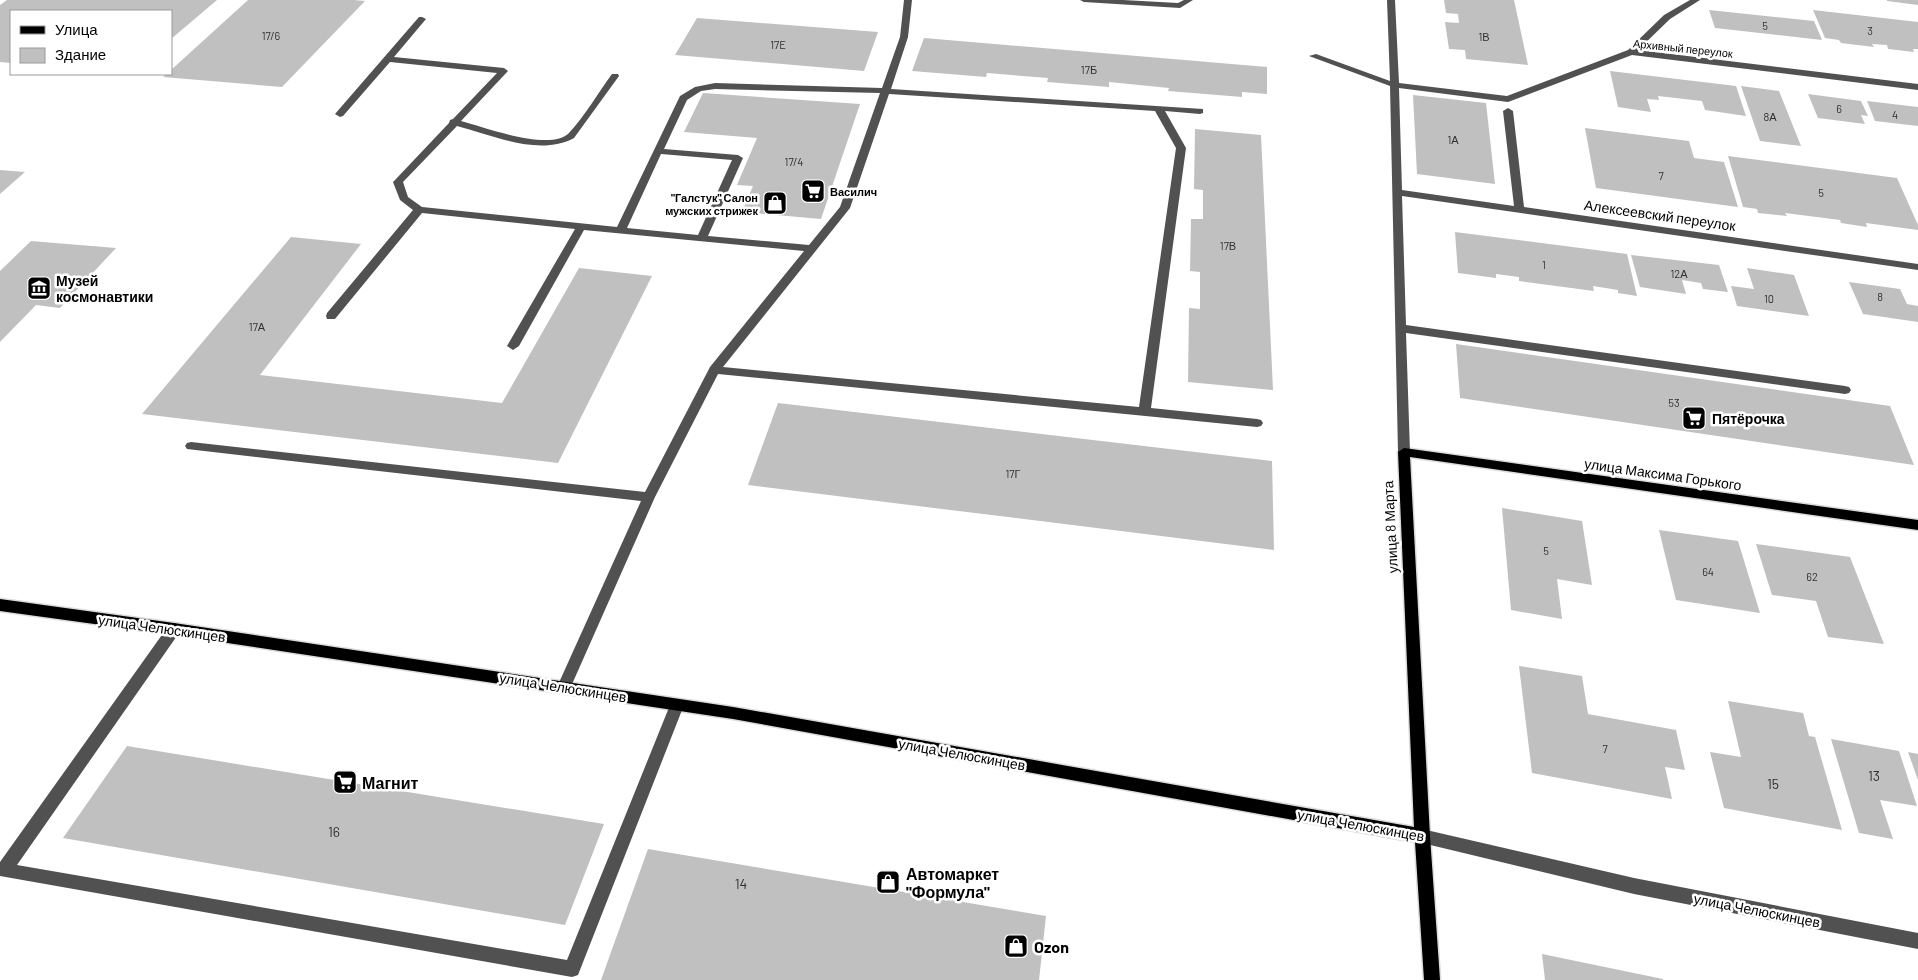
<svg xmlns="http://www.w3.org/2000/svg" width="1918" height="980" font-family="Barlow,sans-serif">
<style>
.building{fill:#c0c0c0}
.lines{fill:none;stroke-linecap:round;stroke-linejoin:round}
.major-casing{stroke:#dbdbdb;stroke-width:3}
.minor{fill:#515151;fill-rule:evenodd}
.major{fill:#000;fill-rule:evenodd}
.labels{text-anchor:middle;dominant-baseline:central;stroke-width:5;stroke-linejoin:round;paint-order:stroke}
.number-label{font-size:11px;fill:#303030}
.far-street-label{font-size:11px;fill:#000;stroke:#fff}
.far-poi-label{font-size:11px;font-weight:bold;fill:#000;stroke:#fff;text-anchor:start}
.street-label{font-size:14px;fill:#000;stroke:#fff}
.poi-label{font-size:14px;font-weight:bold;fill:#000;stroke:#fff;text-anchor:start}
.near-number-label{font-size:14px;fill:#303030}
.near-poi-label{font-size:16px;font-weight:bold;fill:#000;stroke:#fff;text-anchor:start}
</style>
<rect width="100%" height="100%" fill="#fff"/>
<g class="building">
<path d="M7,0h210l-46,39v-28h-160v52l-11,-1v-57z"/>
<path d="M248,0h106l11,1 -83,86 -119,-10 4,-3h4v-4z"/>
<path d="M1444,0h70l14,65 -62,-6 -1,-9 -16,-1 -4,-27 14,1 -1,-9 -12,-1z"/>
<path d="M1887,0h31v5l-31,-4z"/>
<path d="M1709,10l105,11 8,19 -107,-12z"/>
<path d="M1813,10l105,12v27h-5l1,3 -26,-3 -1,-4 -15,-1 2,3 -33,-4 -2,-3 -14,-2z"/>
<path d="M697,18l181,14 -14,39 -189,-16z"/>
<path d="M924,38l343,29v27l-25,-2v5l-74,-6 1,-3 -60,-6v5l-62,-5 1,-4 -61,-5 -1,4 -74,-6z"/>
<path d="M1610,71l126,15 10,30 -41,-6 -3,-9 -44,-5 1,4 -12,-1 4,13 -33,-5z"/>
<path d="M1741,86l38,5 22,55 -41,-5z"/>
<path d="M703,93l157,11 -39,115 -79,-7 11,-26 -16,-1 20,-47 -73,-6z"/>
<path d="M1808,94l53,7 7,15 -7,-1 4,9 -47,-6z"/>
<path d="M1413,95l73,8 9,81 -78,-10z"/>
<path d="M1867,101l51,6v19l-43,-5z"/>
<path d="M1585,128l104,13 5,17 30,4 14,45 -142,-19z"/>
<path d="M1195,129l66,6 12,255 -85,-8 1,-74 11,1v-37l-10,-1 1,-52h12v-29l-9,-1z"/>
<path d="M1728,156l169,22 21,47v5l-52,-7 1,4 -26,-4 -1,-3 -55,-7 2,3 -29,-3 -1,-4 -14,-2z"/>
<path d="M0,170l25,2 -25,22z"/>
<path d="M1455,232l172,22 10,42 -19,-3v-3l-25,-4 1,5 -75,-10v-4l-23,-3v4l-38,-5z"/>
<path d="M291,237l70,7 -101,131 242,28 77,-135 73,8 -94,187 -416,-49z"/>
<path d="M31,241l85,7 -56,60 -24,-3 -36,37v-71z"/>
<path d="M1631,255l88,10 9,27 -25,-3 -2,-6 -19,-3 4,14 -46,-7z"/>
<path d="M1747,268l47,7 15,41 -72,-10 -6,-20 23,3z"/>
<path d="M1849,282l51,7 7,15 11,2v16l-55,-8z"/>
<path d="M1456,344l434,62 24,59 -454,-67z"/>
<path d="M778,403l494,58 2,89 -526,-65z"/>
<path d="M1502,508l80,13 10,64 -35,-6 5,40 -51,-9z"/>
<path d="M1659,530l79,11 22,72 -84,-13z"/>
<path d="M1756,544l94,13 34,87 -56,-7 -12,-36 -44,-6z"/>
<path d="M1519,666l63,10 6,38 88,16 9,40 -20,-3 7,32 -140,-26z"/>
<path d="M1728,701l75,12 6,23 6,1 27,93 -118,-22 -14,-56 31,5z"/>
<path d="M1831,739l68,12 18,55 -37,-6 13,39 -34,-6z"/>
<path d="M127,746l244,40 233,38 -39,101 -502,-87z"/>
<path d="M1908,752l10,2v26z"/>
<path d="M648,849l398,67 -7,64h-438z"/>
<path d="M1542,954l121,25v1h-118z"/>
</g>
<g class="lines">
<g class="major-casing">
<path id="major" d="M1404,448l514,72v10l-508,-73 20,379 10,144h-16l-9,-138 -682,-123 -559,-84 -174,-24v-12l174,24 559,84 681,120 -16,-375z"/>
</g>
<g class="minor">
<path d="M904,0h8l-4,37 -17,52 312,20v4l-3,1 -35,-3 21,37 -35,260 106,11 4,1 2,3 -2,3 -4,1 -539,-53 -63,123 -86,194 -5,2 -5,-2 -2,-4 84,-186 -454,-52 -2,-3 2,-3 4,-1 454,50 65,-125 94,-116 -220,-21 -65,116 -6,4 -6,-4 68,-117 -153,-16 -87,106h-8l-1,-3 1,-3 86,-103 -13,-10 -7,-18 2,-2 54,-57 1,-3 3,-1 44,-46 -107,-11 -47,54 -3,1 -5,-3 84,-97h3l4,2 -32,38 110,11 4,3 -47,50c23,6 89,31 108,12 16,-17 29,-40 43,-59h6l1,2 -45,62c-35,19 -82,-3 -117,-12l-54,56 5,15 14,10 195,20 63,-131 15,-9 20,-4 167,5 18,-51zM715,89l165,4 -40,114 -31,38 -101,-9 35,-78 -5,-3 -74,-6 23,-49 14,-9zM889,94l266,17 21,37 -37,259 -416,-40 127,-159zM661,154l71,6 -34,75 -71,-7z"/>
<path d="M1080,0h43l55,3 6,-3h9l-13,8 -96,-6z"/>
<path d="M1387,0h8l4,83 108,13 121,-46 36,-35 26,-15h10l-30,19 -32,31 280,34v6l-286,-35 -124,47 -109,-14 3,102 112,16 -11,-95 5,-3 5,3 11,96 394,57v6l-516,-74 4,129 439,61 4,1 2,3 -2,3 -4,1 -439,-61 4,119 -6,4 -4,-1 -2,-3 -8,-366 -81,-30 7,-2 74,27z"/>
<path d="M174,623l5,2 2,4 -2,4 -162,232 550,95 103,-255 2,-4 5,-2 5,2 2,4 -106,270 -6,2 -572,-101v-14l169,-237z"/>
<path d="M1422,829l212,49 284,55v16l-284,-55 -212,-51 -6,-2 -2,-5 2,-5z"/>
</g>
<use href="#major" class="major"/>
</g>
<defs>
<g id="supermarket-square" transform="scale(1.25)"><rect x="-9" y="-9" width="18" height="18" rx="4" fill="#000" stroke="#fff"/><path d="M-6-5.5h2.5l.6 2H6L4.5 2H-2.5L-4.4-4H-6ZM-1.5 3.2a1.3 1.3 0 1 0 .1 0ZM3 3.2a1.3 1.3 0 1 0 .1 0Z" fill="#fff"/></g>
<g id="shop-square" transform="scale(1.25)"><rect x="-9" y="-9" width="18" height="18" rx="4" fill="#000" stroke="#fff"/><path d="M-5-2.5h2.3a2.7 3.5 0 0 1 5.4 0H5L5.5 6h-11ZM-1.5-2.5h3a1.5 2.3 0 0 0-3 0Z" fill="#fff"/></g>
<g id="museum-square" transform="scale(1.25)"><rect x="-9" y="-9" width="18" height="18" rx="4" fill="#000" stroke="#fff"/><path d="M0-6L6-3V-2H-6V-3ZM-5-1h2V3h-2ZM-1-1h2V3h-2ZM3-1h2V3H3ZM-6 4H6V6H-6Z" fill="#fff"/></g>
</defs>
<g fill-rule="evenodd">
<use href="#supermarket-square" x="813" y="191"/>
<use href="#shop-square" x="775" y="203"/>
<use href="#museum-square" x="39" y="288"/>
<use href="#supermarket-square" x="1694" y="418"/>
<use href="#supermarket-square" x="345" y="782"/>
<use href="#shop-square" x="888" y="882"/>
<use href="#shop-square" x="1016" y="946"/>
</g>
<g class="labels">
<g class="number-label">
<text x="1765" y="25">5</text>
<text x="1870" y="30">3</text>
<text x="271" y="35">17/6</text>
<text x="1484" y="36">1В</text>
<text x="778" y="44">17E</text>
<text x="1089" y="69">17Б</text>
<text x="1839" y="108">6</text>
<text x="1895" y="114">4</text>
<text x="1770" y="116">8А</text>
<text x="1453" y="139">1А</text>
<text x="794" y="161">17/4</text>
<text x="1661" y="175">7</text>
<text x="1821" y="192">5</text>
<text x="1228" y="245">17В</text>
<text x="1544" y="264">1</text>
<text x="1679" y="273">12А</text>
<text x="1880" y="296">8</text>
<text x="1769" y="298">10</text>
<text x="257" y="326">17А</text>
<text x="1674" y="402">53</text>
<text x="1013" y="473">17Г</text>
<text x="1546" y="550">5</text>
<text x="1708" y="571">64</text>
<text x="1812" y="576">62</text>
<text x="1605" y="748">7</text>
</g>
<g class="far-street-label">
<text transform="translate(1683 48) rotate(6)">Архивный переулок</text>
</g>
<g class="far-poi-label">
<text x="830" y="191">Василич</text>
<text x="758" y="197" text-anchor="end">"Галстук" Салон<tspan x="758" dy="13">мужских стрижек</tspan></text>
</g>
<g class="street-label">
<text transform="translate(1660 215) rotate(8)">Алексеевский переулок</text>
<text transform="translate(1663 474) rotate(8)">улица Максима Горького</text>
<text transform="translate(1390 527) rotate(-93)">улица 8 Марта</text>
<text transform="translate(162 628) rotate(8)">улица Челюскинцев</text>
<text transform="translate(563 687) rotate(9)">улица Челюскинцев</text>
<text transform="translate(962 754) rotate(10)">улица Челюскинцев</text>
<text transform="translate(1361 825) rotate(10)">улица Челюскинцев</text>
<text transform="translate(1757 910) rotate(11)">улица Челюскинцев</text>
</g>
<g class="poi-label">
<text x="56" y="280">Музей<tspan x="56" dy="16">космонавтики</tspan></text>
<text x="1712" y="418">Пятёрочка</text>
</g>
<g class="near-number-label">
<text x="1874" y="775">13</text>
<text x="1773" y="783">15</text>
<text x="334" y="831">16</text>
<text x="741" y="883">14</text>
</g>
<g class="near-poi-label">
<text x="362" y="782">Магнит</text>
<text x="906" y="873">Автомаркет<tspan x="906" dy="18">"Формула"</tspan></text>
<text x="1034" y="946">Ozon</text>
</g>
</g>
<rect x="10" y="10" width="162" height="65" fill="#ffffff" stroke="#999999"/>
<rect x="20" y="26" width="25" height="8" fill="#000000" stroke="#999999"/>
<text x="55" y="35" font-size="15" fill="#000000">Улица</text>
<rect x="20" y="48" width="25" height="15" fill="#c0c0c0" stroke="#999999"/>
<text x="55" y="60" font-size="15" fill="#000000">Здание</text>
</svg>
